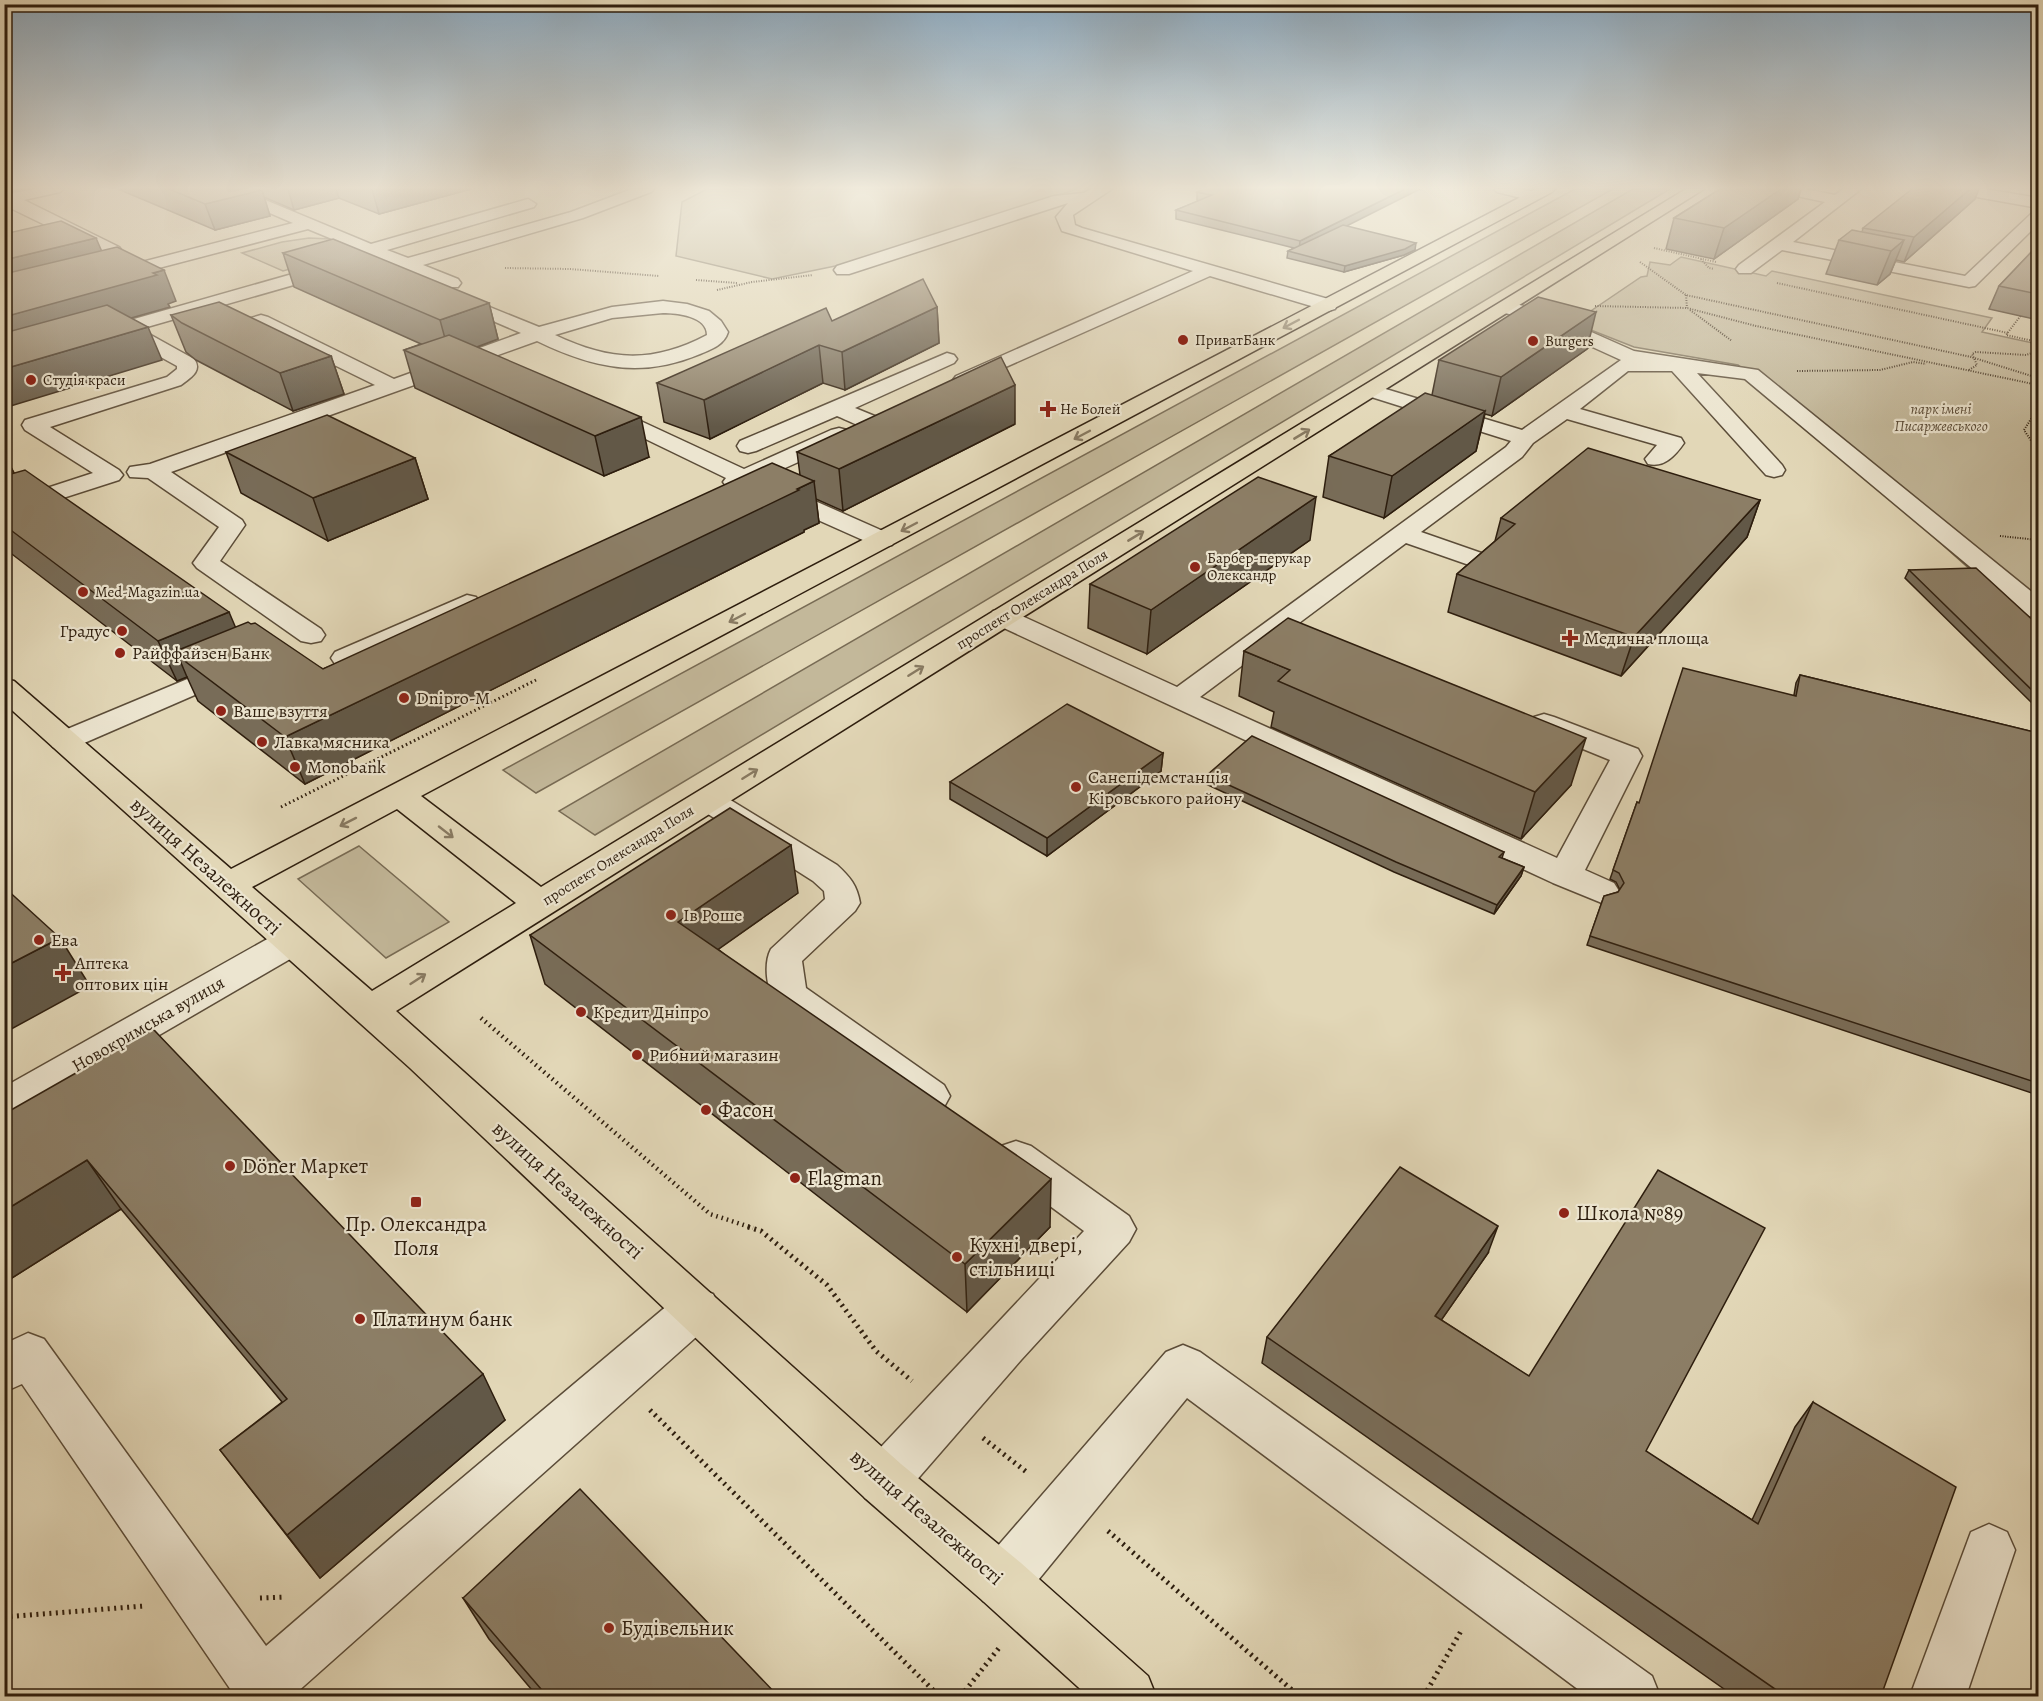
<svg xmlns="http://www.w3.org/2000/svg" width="2043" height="1701" font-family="Alegreya,serif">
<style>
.green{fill:#c3b89a;stroke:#786b54;stroke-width:1.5}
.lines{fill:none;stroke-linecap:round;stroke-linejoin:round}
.minor-casing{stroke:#5b4c38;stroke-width:3}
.major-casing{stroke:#2e1e0e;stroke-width:3}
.path-far3{stroke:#2e1e0e;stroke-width:2;stroke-dasharray:1 1.5;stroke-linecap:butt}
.path-far2{stroke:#2e1e0e;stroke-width:3;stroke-dasharray:1.5 3;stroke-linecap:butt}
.path-far1{stroke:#2e1e0e;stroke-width:4.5;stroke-dasharray:1.5 4;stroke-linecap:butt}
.path{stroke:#2e1e0e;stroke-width:5;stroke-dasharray:2 4.5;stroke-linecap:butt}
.minor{fill:#ece5d0;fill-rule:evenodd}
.major{fill:#e2d7b7;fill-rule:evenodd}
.wall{fill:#786c58;stroke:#2e1e0e;stroke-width:1.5}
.shaded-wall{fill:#625847;stroke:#2e1e0e;stroke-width:1.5}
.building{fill:#8c7e66;stroke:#2e1e0e;stroke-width:1.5}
.oneway{stroke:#887a62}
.poi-dot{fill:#8f2418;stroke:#ece5d0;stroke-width:2}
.labels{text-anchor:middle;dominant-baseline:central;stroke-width:4.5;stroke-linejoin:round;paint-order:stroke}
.far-poi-label{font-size:15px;fill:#2e1e0e;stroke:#ece5d0;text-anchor:start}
.far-park-label{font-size:15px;font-style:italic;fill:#5b4c38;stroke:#ece5d0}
.far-street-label{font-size:15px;fill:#2e1e0e;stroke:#ece5d0}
.poi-label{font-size:18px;fill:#2e1e0e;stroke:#ece5d0;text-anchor:start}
.street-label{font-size:18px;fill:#2e1e0e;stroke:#ece5d0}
.near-street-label{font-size:21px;fill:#2e1e0e;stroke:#ece5d0}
.near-poi-label{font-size:21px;fill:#2e1e0e;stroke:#ece5d0;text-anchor:start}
</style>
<rect width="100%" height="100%" fill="#e2d7b7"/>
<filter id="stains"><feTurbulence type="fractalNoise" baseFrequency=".00333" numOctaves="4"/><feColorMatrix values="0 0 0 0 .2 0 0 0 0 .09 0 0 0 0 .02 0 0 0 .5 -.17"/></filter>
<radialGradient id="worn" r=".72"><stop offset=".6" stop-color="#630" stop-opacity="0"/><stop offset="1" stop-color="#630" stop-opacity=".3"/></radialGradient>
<g class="green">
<path d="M707,189h370l-232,75 -73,15 -96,-23 6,-54z"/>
<path d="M1575,189h38l-1077,604 -33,-23z"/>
<path d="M1633,189h37l-1075,646 -36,-24z"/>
<path d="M309,238l23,1 11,6 -16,13 -44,13 -41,-18 40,-11z"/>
<path d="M1681,257l85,19 6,-5 220,47 -10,14 56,12v286l-270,-241 -30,-24 -104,-18 -61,-24 68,-46 6,-1 3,-14 20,3z"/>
<path d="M359,846l90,76 -63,36 -88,-79z"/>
</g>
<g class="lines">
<g class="minor-casing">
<g id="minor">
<path d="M34,189h29l-3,3 -36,8 95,47 3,4 -3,4h-12l-103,-50v-10z"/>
<path d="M218,189h21l132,55 157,-45 8,5 -2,3 -147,43 21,8 163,-46 61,-23h22l-3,3 -68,26 -160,47 35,14 3,4 -3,4h-12l-65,-27 -241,69 54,30c9,12 -4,19 -13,26l-131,42 69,43 4,5 -4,5 -115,37v-15l89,-29 -68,-43 -3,-5 3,-5 142,-43 10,-8v-3l-56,-31 -22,6 -7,-2 -3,-4 3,-4 274,-78 -58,-24 -199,52 -6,-1 -3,-4 3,-4 190,-49 -72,-31z"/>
<path d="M1092,189h20l-39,26 2,10 7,3 253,73 2,4 -2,4 -7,2 -118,-35 -247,110 -7,-2 -3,-4 3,-4 237,-105 -131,-40 -6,-14 12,-14 -219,71h-12l-3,-4 3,-4 217,-70 29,-3z"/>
<path d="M1494,189h28l17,4 2,3 -8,5 -36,-9z"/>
<path d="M1775,189h30l30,6 8,-6h18l-68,53 172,34 67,-63 6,-2v13l-63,62 -6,1 -187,-37 -31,23h-12l-3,-4 3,-4 86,-63 -47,-10z"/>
<path d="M1952,189h33l53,9v10l-78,-14z"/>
<path d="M450,291l89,36 73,-20 51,-6 24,3 22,7 12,10 7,11c-4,13 -16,17 -28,22 -60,25 -107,14 -163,-13l-366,131 71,48 3,5 -25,36 101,68 4,6 -4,6 -10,2 -10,-2 -104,-73 -4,-5 26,-36 -71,-49 -18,-1 -3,-5 3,-5 20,-3 225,-79 -116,-57 -42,12 -7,-2 -3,-4 3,-4 51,-15 7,2 126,62 127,-46 -77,-33 -3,-4 3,-4zM663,313c14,0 44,3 44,22 -55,29 -97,26 -152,0l57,-17z"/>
<path d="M1507,302l37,9 90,40 124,19 280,227v21l-9,-2 -284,-237 -48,-6 85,92 3,5 -3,5 -8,2 -8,-2 -94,-104h-44l-48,38 101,29 3,5c-9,13 -20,25 -36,21l-3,-5 12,-14 -90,-26 -34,24 -11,14 -101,75 69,24 4,5 -4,5 -9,3 -9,-3 -66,-23 -206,154 357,161 53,-98 -76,-31 -5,-6 5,-6 10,-3 10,3 84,32 4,7 -57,114 29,13 5,8 -5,8 -12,4 -49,-20 -560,-260 -4,-6 4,-6 9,-2 9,2 166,76 329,-240 5,-6 -146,-46 -3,-4 3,-4 7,-2 7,2 143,43 99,-70 -90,-41 -31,-7 -2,-4 2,-4z"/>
<path d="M947,353l7,2 3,4 -3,4 -99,45 22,9 3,5 -3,5c-14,3 -27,-6 -40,-11l-81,35 -8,2 -8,-2 -3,-5 3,-5z"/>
<path d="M604,404l140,65 87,-39 8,-2 8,2 3,5 -3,5 -84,38 129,57 3,5 -3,5 -9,2 -9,-2 -130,-58 -9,2 -8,-2 -4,-5 3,-4 -130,-63 -3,-5 3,-5z"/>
<path d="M467,595l9,2 4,6 -4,6 -121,55 -10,2 -10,-2 -4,-6 4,-6z"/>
<path d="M233,660l10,2 4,6 -4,6 -168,73 -11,3 -11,-3 -4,-6 4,-6z"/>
<path d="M708,790l11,3 118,72c13,12 20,20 23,38l-5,8 -53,50 4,27 138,97 6,11 -6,11 -14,5 -14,-5 -141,-103c-8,-15 -12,-40 -4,-55l54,-50 -1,-8 -11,-10 -116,-74 -5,-7 5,-7z"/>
<path d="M291,930l13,3 5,9 -5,9 -286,166 -14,5v-35l274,-154z"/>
<path d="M1016,1141l15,5 98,70 7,13 -7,13 -108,118 -120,138 -18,8 -18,-8 -7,-17 7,-17 219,-233 -83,-61 -6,-12 6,-12z"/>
<path d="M697,1288l16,6 7,14 -7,14 -418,372 1,2h-61l-213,-312 -18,8v-48l24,-11 16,6 222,307 132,-114 283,-238z"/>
<path d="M1183,1345l17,7 452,324 8,20h-73l-400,-298 -166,203 -19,7 -19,-7 -7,-19 7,-19 183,-211z"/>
<path d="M1989,1524l18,8 8,18 -49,146h-56l61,-164z"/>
</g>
</g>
<g class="major-casing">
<path id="major" d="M1536,189h19l-3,3 -1131,604 120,91 1145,-698h18l-1308,822 505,453 120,99 127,113 8,20h-68l-105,-95 -118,-103 -455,-430 -406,-365v-24l10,2 217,188zM397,809l119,94 -144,88 -120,-104z"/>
</g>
<g class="path-far3">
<path d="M1654,248l62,14"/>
<path d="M1701,259l8,9 5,1"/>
<path d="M1640,262l46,33 285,62 67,21"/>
<path d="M505,268l65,1 89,7"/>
<path d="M696,280l41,3"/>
<path d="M1777,283l231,50"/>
<path d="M717,290l35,-8 61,-7"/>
<path d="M1686,295l1,13"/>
<path d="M1595,306l92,2 69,18 282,59"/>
<path d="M1690,310l42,31"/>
<path d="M2022,314l-16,21 32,7"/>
<path d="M2032,353l6,2"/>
<path d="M1969,370l8,-5 -5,-11 4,-2 50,3 6,-2 6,-10"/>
<path d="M1797,371l83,-1 33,-8 13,2"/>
<path d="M2038,408l-14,22 14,21"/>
<path d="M2000,536l38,4"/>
</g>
<path class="path-far2" d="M281,807l255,-127"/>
<path class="path-far1" d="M481,1018l229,196 43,14"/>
<g class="path">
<path d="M748,1227l13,4 66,54 49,66 36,30"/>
<path d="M650,1410l289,286"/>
<path d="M983,1438l46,36"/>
<path d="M1108,1531l191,165"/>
<path d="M260,1598l25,-1"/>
<path d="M4,1617l140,-11"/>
<path d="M961,1696l38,-48"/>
<path d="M1424,1696l37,-65"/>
</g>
<use href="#minor" class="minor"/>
<use href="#major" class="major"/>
</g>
<g class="wall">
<path d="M118,189h353l-92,25 -40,-16 -45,12 -30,-13 6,19 -55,14z"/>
<path d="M1720,189h81l-3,10 -84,60 -48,-10 8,-31z"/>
<path d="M1197,192l149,34 69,24 -11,5 -60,17 -57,-14 1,-7 6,-3 -118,-29v-9l23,-9 -2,-1z"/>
<path d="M1975,199l-71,63 -8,-2 -6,14 -13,11 -51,-11 13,-34 23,-8 1,-4z"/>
<path d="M2038,245v75l-49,-11 10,-23z"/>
<path d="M283,253l206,50 9,36 -21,8 172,110 -45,19 -189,-88 -11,-38 17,-6 -127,-57z"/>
<path d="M937,307l2,36 -94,47 -22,-7 -113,56 -46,-17 -7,-39 175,-62z"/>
<path d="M171,315l160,41 13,38 -51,17 -97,-51 -10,-8z"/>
<path d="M1587,349l-95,67 -7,-2 -9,37 -92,67 -61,-21 6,-41 103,-61 7,-35z"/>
<path d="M1015,424l-172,87 -27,-12 3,24 -15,7v2l-499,252 -107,-83 -11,-24 -10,4 -173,-133v-92l10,17 221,154 88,42 477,-194 -3,-23z"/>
<path d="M226,452l189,6 13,41 -100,42 -87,-48z"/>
<path d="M1760,500l-13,37 -126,139 -173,-64 9,-38 38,-33 6,-23z"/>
<path d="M1310,540l-163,114 -59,-26 2,-44z"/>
<path d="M1909,570l129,55v84l-133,-131z"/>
<path d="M1244,651l327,134 -50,54 -250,-112 3,-15 -35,-16z"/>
<path d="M1800,675l238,58v362l-451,-150 17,-49 14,-4 2,-2 -4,-8 -6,-3 27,-77 1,1 156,-108 2,-12z"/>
<path d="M1163,753l-2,18 -114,85 -97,-57v-17z"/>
<path d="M1207,775l297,77 -2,6 22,9 -3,9 -27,38 -100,-42 -188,-88z"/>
<path d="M798,893l-80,56 332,278 -83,85 -422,-328 -15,-49z"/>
<path d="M153,1029l352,391 -185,158 -100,-128 62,-48 -161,-193 -117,74z"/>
<path d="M1488,1253l-47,67 311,200 43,-93 18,-25 68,294h-147l-472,-333 5,-26z"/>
<path d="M463,1598l315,98h-241l-48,-57z"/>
</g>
<g class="shaded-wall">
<path d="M4,189h19l-19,4z"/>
<path d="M288,189h48l3,9 -45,12z"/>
<path d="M372,189h99l-92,25z"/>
<path d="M1405,189h15l-121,61 1,-9z"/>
<path d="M1781,189h20l-3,10 -84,60 10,-31z"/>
<path d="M1970,189h9l-4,10 -71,63 10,-25z"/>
<path d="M262,190l8,26 -55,14 -10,-26z"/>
<path d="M96,238l13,30 -105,27v-35z"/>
<path d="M1904,240l-14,34 -13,11 14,-34z"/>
<path d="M1416,243l-1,7 -11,5 -60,17 1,-6z"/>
<path d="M164,270l12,31 -8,3 2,3 -166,47v-37z"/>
<path d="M489,303l9,36 -48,18 -10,-37z"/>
<path d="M937,307l2,36 -94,47 -3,-38z"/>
<path d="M1596,312l-9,37 -95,67 9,-39z"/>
<path d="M148,327l14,33 -158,48v-39z"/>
<path d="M819,345l4,38 -113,56 -6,-39z"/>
<path d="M331,356l13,38 -51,17 -13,-38z"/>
<path d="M1015,385v39l-172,87 -4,-42z"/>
<path d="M1485,411l-9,40 -92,67 8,-42z"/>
<path d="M641,417l8,40 -45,19 -9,-40z"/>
<path d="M4,457h2l18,36 -20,7z"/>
<path d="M415,458l13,41 -100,42 -15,-43z"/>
<path d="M814,481l5,42 -15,7v2l-499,252 -20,-47z"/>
<path d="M1316,497l-6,43 -163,114 4,-44z"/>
<path d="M1760,500l-13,37 -126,139 13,-39z"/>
<path d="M229,612l17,40 -66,2 -4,-3 11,26 -10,4 -19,-40z"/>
<path d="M1586,738l-15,47 -50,54 14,-47z"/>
<path d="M1163,753l-2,18 -114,85v-18z"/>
<path d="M791,845l7,48 -109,77 -11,-48z"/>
<path d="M1524,867l-3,9 -27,38 3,-9z"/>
<path d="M60,938l30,48 -86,47v-66z"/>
<path d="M87,1160l34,49 -117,74v-72z"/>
<path d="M1051,1179l-1,48 -83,85 -2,-48z"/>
<path d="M1498,1226l-10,27 -62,89 9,-26z"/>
<path d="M483,1374l22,46 -185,158 -33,-43z"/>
</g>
<g class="building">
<path d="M169,189h90l3,1 -57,14z"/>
<path d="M1204,189h201l-105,52 -124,-31 36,-15 -15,-3z"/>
<path d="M1720,189h61l-57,39 -50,-10z"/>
<path d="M1912,189h58l-56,48 -51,-9z"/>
<path d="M61,221l35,17 -92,22v-26z"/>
<path d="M1343,225l73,18 -11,6 -60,17 -57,-15z"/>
<path d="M1852,230l52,10 -13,11 -52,-11z"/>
<path d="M333,239l156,64 -49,17 -157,-67z"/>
<path d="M2038,245v49l-39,-8z"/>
<path d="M117,247l47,23 -11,3 4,2 -153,42v-43z"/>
<path d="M923,279l14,28 -95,45 -23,-7 -115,55 -47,-17 169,-75 6,13z"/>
<path d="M1538,297l58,15 -95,65 -62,-17z"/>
<path d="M219,302l112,54 -51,17 -98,-50 -11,-8z"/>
<path d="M107,305l41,22 -144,42v-36z"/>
<path d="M449,335l192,82 -46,19 -191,-86z"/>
<path d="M1001,357l14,28 -176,84 -42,-17z"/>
<path d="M1425,393l60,18 -93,65 -63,-20z"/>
<path d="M327,415l88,43 -102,40 -87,-46z"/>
<path d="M1588,448l172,52 -126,137 -177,-63 58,-50 -14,-6z"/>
<path d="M772,463l42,18 -17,8 2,1 -514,247 -107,-81 2,-2 -4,-3 72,-29 3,2 4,-1 68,46z"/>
<path d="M25,470l204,142 -71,29 -154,-116v-49z"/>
<path d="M1258,477l58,20 -165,113 -61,-26z"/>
<path d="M1976,568l62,57v71l-129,-126z"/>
<path d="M1288,618l298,120 -51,54 -257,-111 12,-11 -46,-19z"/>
<path d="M1683,668l113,28 4,-21 238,58v350l-448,-147 14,-40 14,-4 6,-9 -5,-10 -6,-3 24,-68 2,1z"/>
<path d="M1067,704l96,49 -116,85 -97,-56z"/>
<path d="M1252,736l252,116 -5,5 25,10 -27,38 -101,-43 -189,-87z"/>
<path d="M730,808l61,37 -113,77 373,257 -86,85 -435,-329z"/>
<path d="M4,887l56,51 -56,29z"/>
<path d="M153,1029l330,345 -196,161 -67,-85 67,-51 -200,-239 -83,51v-97z"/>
<path d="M1400,1167l98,59 -63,90 94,60 129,-206 107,58 -119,223 112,73 55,-122 143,85 -75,209h-96l-518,-359z"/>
<path d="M580,1489l198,207h-231l-84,-98z"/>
</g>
<defs><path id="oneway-shaft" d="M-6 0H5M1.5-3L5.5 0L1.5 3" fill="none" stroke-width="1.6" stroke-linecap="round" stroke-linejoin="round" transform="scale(1.5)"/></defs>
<g class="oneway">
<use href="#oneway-shaft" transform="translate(1291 324) rotate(152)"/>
<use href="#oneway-shaft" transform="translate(1302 434) rotate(-31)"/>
<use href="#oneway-shaft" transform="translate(1082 435) rotate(152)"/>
<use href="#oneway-shaft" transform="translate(909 527) rotate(152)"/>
<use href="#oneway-shaft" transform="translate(1136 536) rotate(-31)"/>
<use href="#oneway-shaft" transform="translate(737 618) rotate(152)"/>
<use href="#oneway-shaft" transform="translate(916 671) rotate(-32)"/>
<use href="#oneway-shaft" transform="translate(750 774) rotate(-32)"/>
<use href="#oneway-shaft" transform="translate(348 822) rotate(153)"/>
<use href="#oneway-shaft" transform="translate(446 832) rotate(38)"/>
<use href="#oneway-shaft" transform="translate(418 979) rotate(-33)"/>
</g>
<linearGradient id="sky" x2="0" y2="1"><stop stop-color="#8da9be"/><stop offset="0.44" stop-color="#f2eddf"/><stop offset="1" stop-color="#f2eddf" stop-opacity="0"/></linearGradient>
<rect width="2043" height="427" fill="url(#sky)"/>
<g class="poi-dot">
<circle cx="1183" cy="340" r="6"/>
<circle cx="1533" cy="341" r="6"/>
<circle cx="31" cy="380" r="6"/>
<path d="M1045 400h6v6h6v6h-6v6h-6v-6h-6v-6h6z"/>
<circle cx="1195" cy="567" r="6"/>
<circle cx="83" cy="592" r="6"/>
<circle cx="122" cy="631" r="6"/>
<path d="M1567 629h6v6h6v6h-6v6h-6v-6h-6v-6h6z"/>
<circle cx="120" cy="653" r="6"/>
<circle cx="404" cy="698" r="6"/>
<circle cx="221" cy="711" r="6"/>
<circle cx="262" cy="742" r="6"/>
<circle cx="295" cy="767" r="6"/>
<circle cx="1076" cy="787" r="6"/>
<circle cx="671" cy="915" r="6"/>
<circle cx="39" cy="940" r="6"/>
<path d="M60 964h6v6h6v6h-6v6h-6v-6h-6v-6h6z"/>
<circle cx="581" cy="1012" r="6"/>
<circle cx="637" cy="1055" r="6"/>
<circle cx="706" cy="1110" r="6"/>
<circle cx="230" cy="1166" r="6"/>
<circle cx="795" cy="1178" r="6"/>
<rect x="410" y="1196" width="12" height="12" rx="3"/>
<circle cx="1564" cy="1213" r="6"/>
<circle cx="957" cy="1257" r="6"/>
<circle cx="360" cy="1319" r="6"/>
<circle cx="609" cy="1628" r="6"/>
</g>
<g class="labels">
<g class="far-poi-label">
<text x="1195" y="340">ПриватБанк</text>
<text x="1545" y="341">Burgers</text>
<text x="43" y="380">Студія краси</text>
<text x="1060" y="409">Не Болей</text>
<text x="1207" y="558">Барбер-перукар<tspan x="1207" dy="17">Олександр</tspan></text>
<text x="95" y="592">Med-Magazin.ua</text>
</g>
<g class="far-park-label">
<text x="1941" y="409">парк імені<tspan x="1941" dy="17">Писаржевського</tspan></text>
</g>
<g class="far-street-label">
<text transform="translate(1032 599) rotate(-32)">проспект Олександра Поля</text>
<text transform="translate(618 855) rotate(-32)">проспект Олександра Поля</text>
</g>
<g class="poi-label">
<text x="110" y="631" text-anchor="end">Градус</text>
<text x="1584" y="638">Медична площа</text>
<text x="132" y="653">Райффайзен Банк</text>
<text x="416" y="698">Dnipro-M</text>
<text x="233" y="711">Ваше взуття</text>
<text x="274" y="742">Лавка мясника</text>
<text x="307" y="767">Monobank</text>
<text x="1088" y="777">Санепідемстанція<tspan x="1088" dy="21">Кіровського району</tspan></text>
<text x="683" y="915">Ів Роше</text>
<text x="51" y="940">Ева</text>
<text x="75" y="963">Аптека<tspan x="75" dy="21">оптових цін</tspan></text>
<text x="593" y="1012">Кредит Дніпро</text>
<text x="649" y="1055">Рибний магазин</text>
</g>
<g class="street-label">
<text transform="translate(148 1024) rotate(-30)">Новокримська вулиця</text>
</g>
<g class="near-street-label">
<text transform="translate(206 866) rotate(42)">вулиця Незалежності</text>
<text transform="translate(568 1190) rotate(42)">вулиця Незалежності</text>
<text transform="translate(927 1517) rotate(41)">вулиця Незалежності</text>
</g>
<g class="near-poi-label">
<text x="718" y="1110">Фасон</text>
<text x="242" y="1166">Döner Маркет</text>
<text x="807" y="1178">Flagman</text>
<text x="1576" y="1213">Школа №89</text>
<text x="416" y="1224" text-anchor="middle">Пр. Олександра<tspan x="416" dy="24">Поля</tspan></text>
<text x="969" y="1245">Кухні, двері,<tspan x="969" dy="24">стільниці</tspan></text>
<text x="372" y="1319">Платинум банк</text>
<text x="621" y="1628">Будівельник</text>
</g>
</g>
<rect width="2043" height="1701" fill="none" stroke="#e2d7b7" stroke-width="24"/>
<rect x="6" y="6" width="2031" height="1689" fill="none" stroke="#2e1e0e" stroke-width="3"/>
<rect x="12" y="12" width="2019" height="1677" fill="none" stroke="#2e1e0e" stroke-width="1.5"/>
<rect width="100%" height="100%" filter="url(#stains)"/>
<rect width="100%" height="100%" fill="url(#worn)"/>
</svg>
